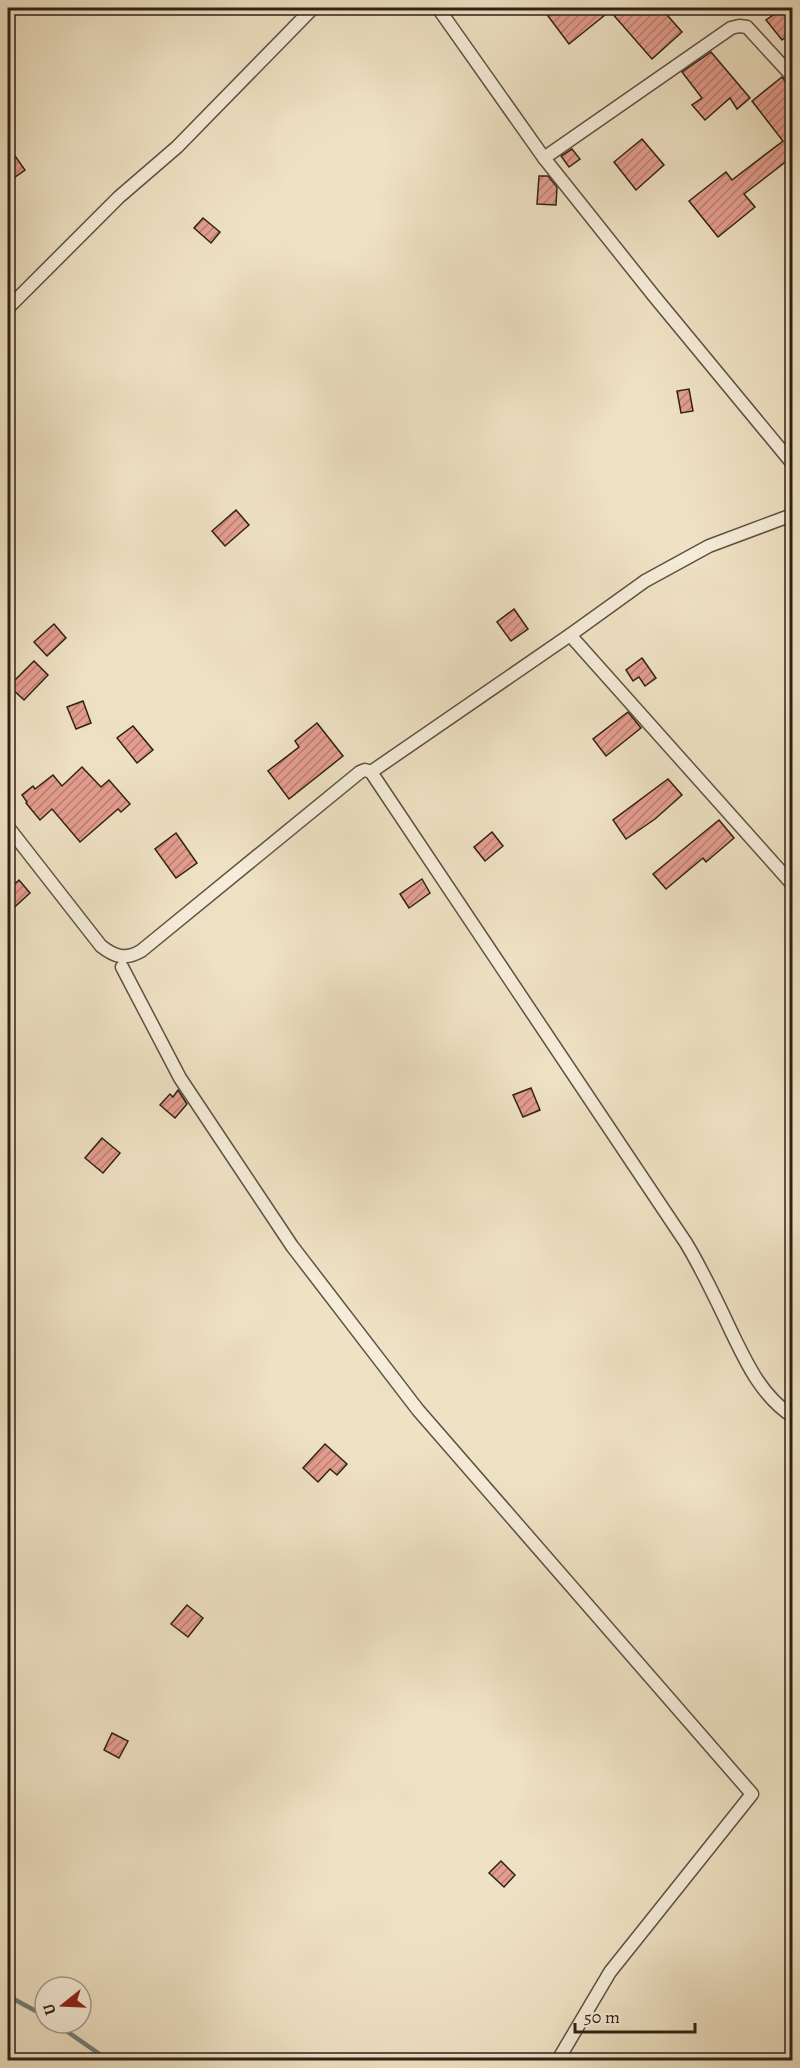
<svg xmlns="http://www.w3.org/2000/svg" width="800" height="2068" font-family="Alegreya,serif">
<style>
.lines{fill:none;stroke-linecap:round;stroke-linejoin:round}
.stream{stroke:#707e79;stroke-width:4.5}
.building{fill:url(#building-hatch);stroke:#2e2116;stroke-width:1.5}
.minor-casing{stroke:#5e5142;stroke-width:15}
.minor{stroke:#f5ecd9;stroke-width:12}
</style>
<defs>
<pattern id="building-hatch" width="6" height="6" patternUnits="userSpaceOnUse" patternTransform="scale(1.5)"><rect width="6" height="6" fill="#e59e8f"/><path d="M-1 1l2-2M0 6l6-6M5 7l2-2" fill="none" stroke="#ba8074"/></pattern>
</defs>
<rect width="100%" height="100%" fill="#efe2c4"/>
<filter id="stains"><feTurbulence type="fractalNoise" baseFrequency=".00333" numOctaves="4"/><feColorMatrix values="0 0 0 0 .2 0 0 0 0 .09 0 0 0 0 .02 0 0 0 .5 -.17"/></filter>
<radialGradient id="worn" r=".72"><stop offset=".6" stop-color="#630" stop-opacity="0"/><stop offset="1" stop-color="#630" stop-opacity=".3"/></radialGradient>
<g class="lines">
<g class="stream">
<path d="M8,1996l37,20"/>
<path d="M55,2023l53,37"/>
</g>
</g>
<g class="building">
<path d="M542,8h119l21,24 -30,27 -42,-48 -41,33z"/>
<path d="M784,8h8v24l-10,8 -16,-20z"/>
<path d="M711,52l39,46 -13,11 -7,-11 -25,22 -13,-15 10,-7 -20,-26z"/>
<path d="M782,77l10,13v67l-48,37 11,13 -37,30 -29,-36 37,-29 6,8 51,-39 -31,-40z"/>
<path d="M642,139l22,26 -28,25 -22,-28z"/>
<path d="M8,146l17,24 -17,12z"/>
<path d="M572,149l8,10 -11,8 -8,-11z"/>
<path d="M539,176h9l9,11 -1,18 -19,-1z"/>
<path d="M203,218l17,14 -9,11 -17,-15z"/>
<path d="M689,389l4,22 -12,2 -4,-22z"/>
<path d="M236,510l13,15 -24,21 -13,-15z"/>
<path d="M514,609l14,20 -17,12 -14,-19z"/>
<path d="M54,624l12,14 -19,18 -13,-14z"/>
<path d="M642,658l14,20 -11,8 -6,-9 -6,4 -7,-11z"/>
<path d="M34,661l14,14 -24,25 -15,-14z"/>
<path d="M83,701l8,22 -15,6 -9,-22z"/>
<path d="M628,712l13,16 -35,28 -13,-17z"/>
<path d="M317,723l26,33 -54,43 -21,-28 31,-24 -4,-6z"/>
<path d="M133,726l20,24 -16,13 -20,-25z"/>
<path d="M82,767l19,20 8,-7 21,24 -9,8 -3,-3 -38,33 -28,-33 -12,11 -14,-17 1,-1 -5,-7 11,-9 2,3 18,-14 9,11z"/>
<path d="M668,779l14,16 -27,24 -29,20 -13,-19z"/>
<path d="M719,820l15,18 -28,24 -3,-4 -37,31 -13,-15z"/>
<path d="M492,832l11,14 -18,15 -11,-14z"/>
<path d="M176,833l21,30 -21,15 -21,-29z"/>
<path d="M422,879l8,14 -21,15 -9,-14z"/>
<path d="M19,880l11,13 -22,20v-23z"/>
<path d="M531,1088l9,22 -17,7 -10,-22z"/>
<path d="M178,1090l9,14 -12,14 -15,-13 10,-11 3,3z"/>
<path d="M102,1138l18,15 -17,20 -18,-15z"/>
<path d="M325,1444l22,20 -10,11 -7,-6 -12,13 -15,-14z"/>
<path d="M187,1605l16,13 -15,19 -17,-13z"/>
<path d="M112,1733l16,8 -9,17 -15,-8z"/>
<path d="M501,1861l14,14 -11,12 -15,-14z"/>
</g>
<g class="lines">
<g class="minor-casing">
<g id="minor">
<path d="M438,8l106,150 110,138 138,167"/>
<path d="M544,158l187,-130 8,-2 8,1 45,49"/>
<path d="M8,308l111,-111 58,-50 136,-139"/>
<path d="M570,635l222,249"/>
<path d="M371,772l199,-137 75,-54 64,-35 83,-31"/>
<path d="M8,827l93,119c14,11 24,14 40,5l219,-179 5,-2 6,2 315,471c17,28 31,58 45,88 16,33 30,64 61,85"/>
<path d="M122,967l58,111 112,168 126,164 334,384 -142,178 -52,88"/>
</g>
</g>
<use href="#minor" class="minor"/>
</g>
<rect width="800" height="2068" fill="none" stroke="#efe2c4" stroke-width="30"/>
<rect x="9" y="9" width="782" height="2050" fill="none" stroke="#2e2116" stroke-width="3"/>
<rect x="15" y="15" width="770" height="2038" fill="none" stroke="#2e2116" stroke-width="1.5"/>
<g transform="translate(63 2005) rotate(252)"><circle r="28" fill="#f5ecd9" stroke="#a59b8b" stroke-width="1.5"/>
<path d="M0-4.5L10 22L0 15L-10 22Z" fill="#8f2418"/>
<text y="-9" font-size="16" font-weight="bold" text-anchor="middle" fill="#2e2116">U</text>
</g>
<path d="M575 2023v9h120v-9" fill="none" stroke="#2e2116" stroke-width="3"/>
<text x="584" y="2023" font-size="18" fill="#2e2116" stroke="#f5ecd9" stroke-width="4.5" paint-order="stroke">50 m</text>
<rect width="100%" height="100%" filter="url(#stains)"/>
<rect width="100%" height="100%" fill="url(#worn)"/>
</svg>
